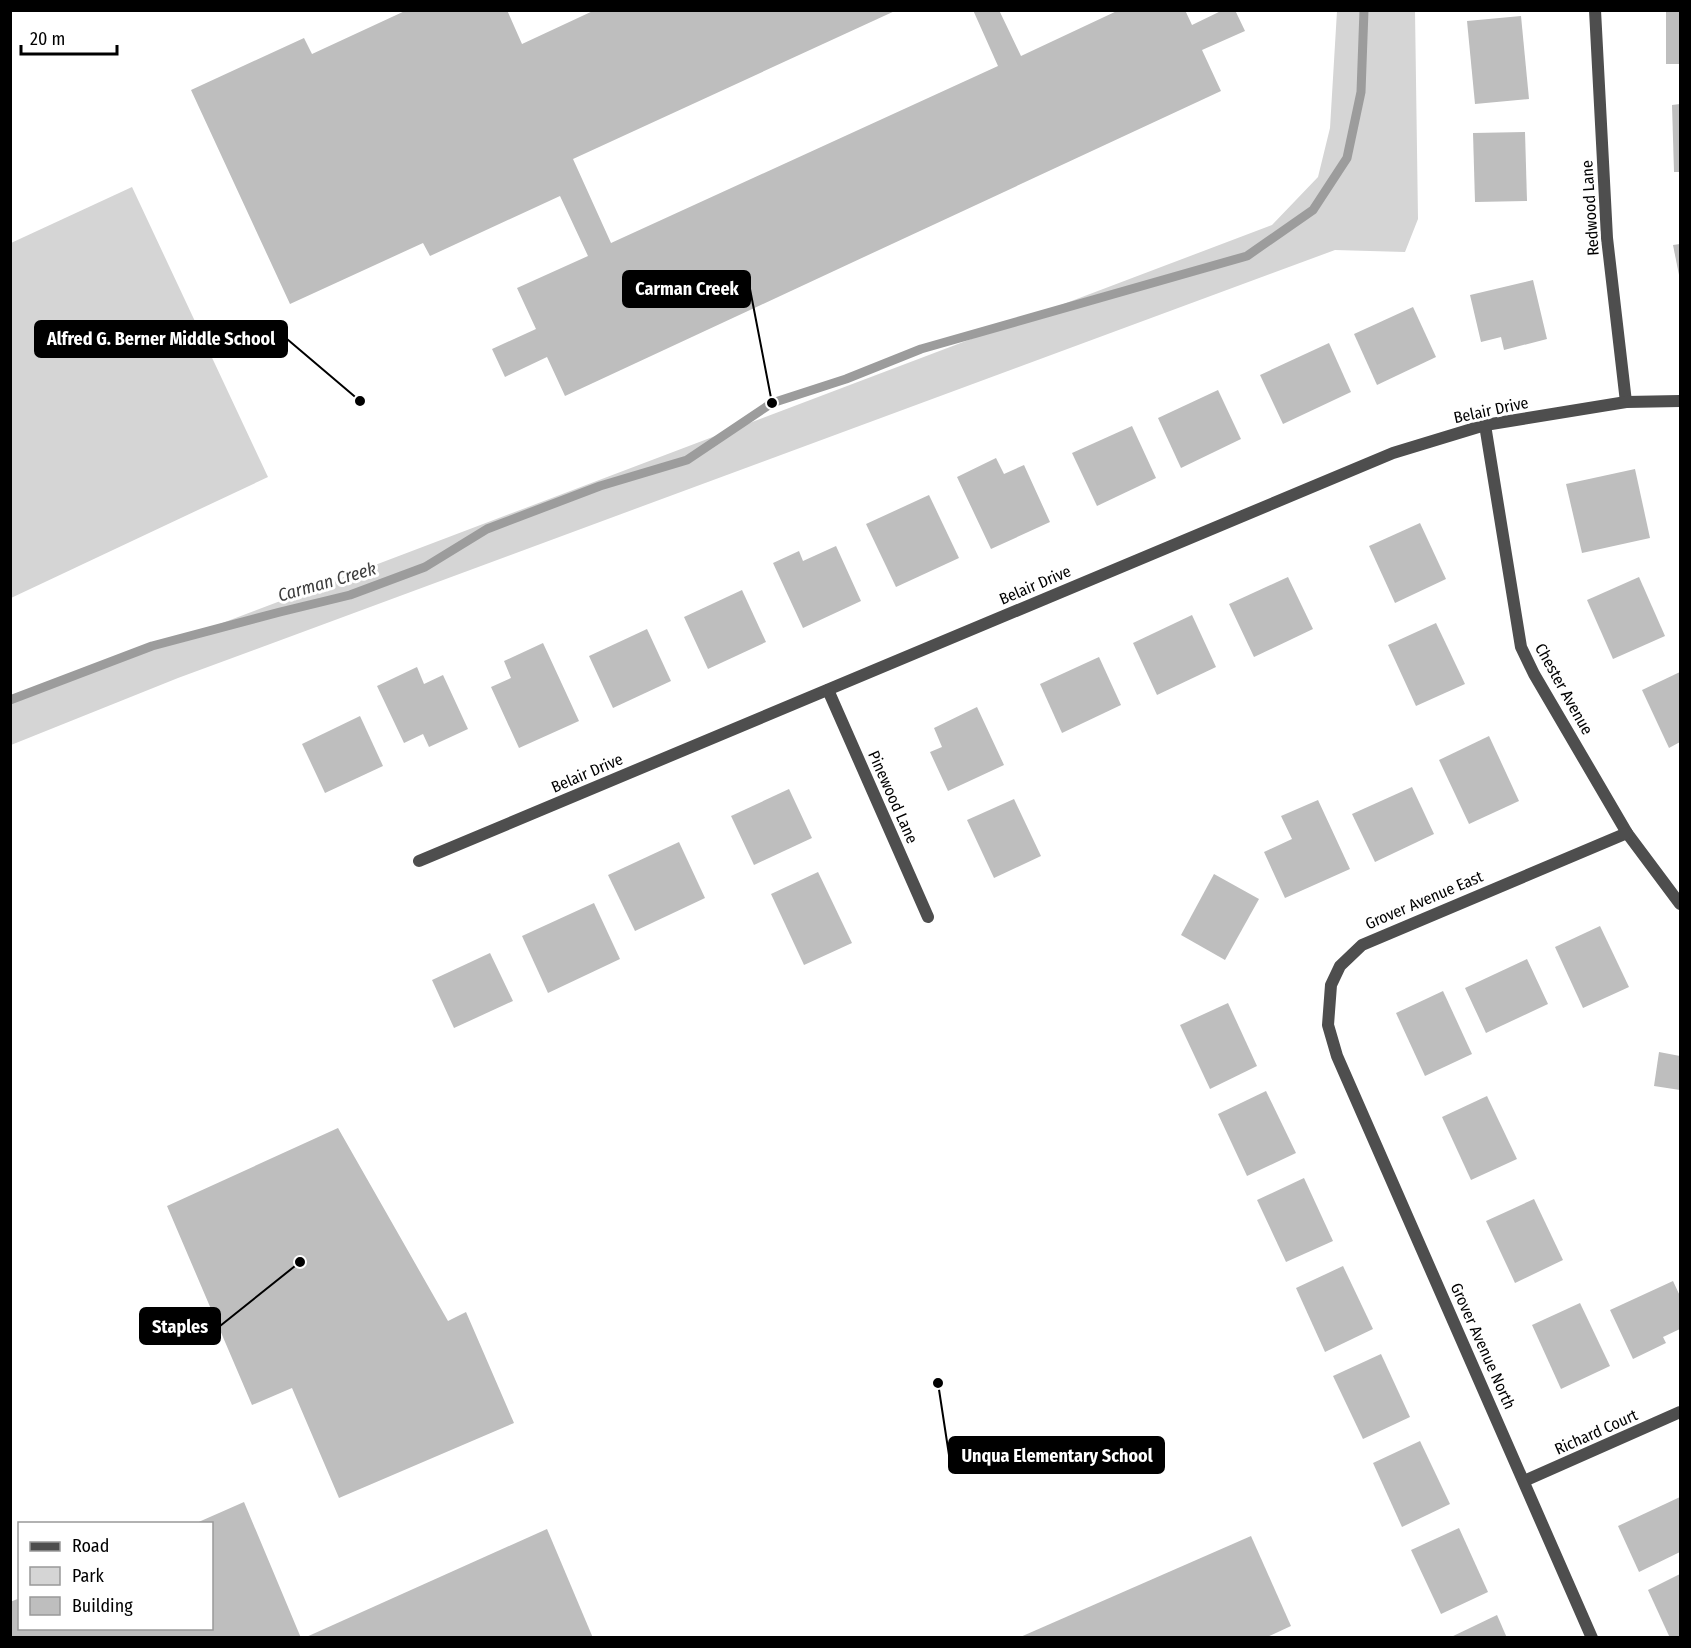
<svg xmlns="http://www.w3.org/2000/svg" width="1691" height="1648" font-family="'Fira Sans Condensed',sans-serif">
<style>
.green{fill:#d5d5d5}
.lines{fill:none;stroke-linecap:round;stroke-linejoin:round}
.stream{stroke:#9c9c9c;stroke-width:9}
.building{fill:#bebebe}
.street{stroke:#4e4e4e;stroke-width:12}
.labels{text-anchor:middle;dominant-baseline:central;stroke-width:6;stroke-linejoin:round;paint-order:stroke}
.street-label{font-size:16px;fill:#000;stroke:#fff}
.water-label{font-size:18px;font-style:italic;fill:#3d3d3d;stroke:#fff}
.leader{fill:none;stroke:#000;stroke-width:2}
.callout-dot{fill:#000;stroke:#fff;stroke-width:2}
.callout{fill:#000;stroke:#000;stroke-width:2}
.callout-label{font-size:18px;text-anchor:middle;font-weight:bold;fill:#fff}
</style>
<rect width="100%" height="100%" fill="#fff"/>
<g class="green">
<path d="M1337,11h78l3,208 -13,33 -70,-2 -1157,428 -167,67v-42l1261,-478 46,-48 12,-49z"/>
<path d="M132,187l136,290 -257,121v-355z"/>
</g>
<g class="lines">
<path class="stream" d="M10,700l142,-54 128,-34 70,-17 75,-28 62,-38 113,-43 87,-26 85,-57 74,-24 75,-30 326,-93 66,-46 34,-52 14,-66 3,-82"/>
</g>
<g class="building">
<path d="M407,10h100l15,34 73,-34h302l-324,149 38,84 387,-177 -25,-56h26l22,46 98,-46h66l7,15 31,-15h12l10,21 -43,19 19,41 -656,305 -18,-39 -42,20 -13,-28 44,-20 -19,-41 71,-32 -28,-60 -130,60 -7,-13 -133,61 -99,-214 113,-52 8,16z"/>
<rect x="1666" y="10" width="14" height="54"/>
<path d="M1521,16l8,83 -54,5 -8,-83z"/>
<path d="M1680,104v68h-6l-2,-67z"/>
<path d="M1525,132l2,69 -52,1 -2,-69z"/>
<path d="M1680,244v31h-1l-6,-30z"/>
<path d="M1533,280l14,59 -43,11 -3,-13 -20,5 -11,-47z"/>
<path d="M1413,307l23,50 -59,28 -23,-51z"/>
<path d="M1329,343l22,49 -68,32 -23,-49z"/>
<path d="M1218,390l23,49 -60,29 -23,-50z"/>
<path d="M1132,426l24,52 -59,28 -25,-53z"/>
<path d="M996,458l8,16 20,-9 26,57 -59,27 -34,-72z"/>
<path d="M1635,469l15,69 -68,15 -16,-69z"/>
<path d="M929,495l30,63 -63,29 -30,-63z"/>
<path d="M1420,523l26,56 -51,24 -26,-57z"/>
<path d="M836,546l25,55 -58,27 -30,-65 26,-12 4,10z"/>
<path d="M1288,577l25,52 -59,28 -25,-53z"/>
<path d="M1639,577l26,59 -52,23 -26,-59z"/>
<path d="M742,590l24,52 -58,27 -24,-52z"/>
<path d="M1192,615l24,52 -59,28 -24,-52z"/>
<path d="M1436,623l29,61 -49,22 -28,-61z"/>
<path d="M647,629l24,52 -58,27 -24,-52z"/>
<path d="M543,643l36,78 -60,27 -28,-61 20,-9 -7,-17z"/>
<path d="M1099,657l22,48 -59,28 -22,-49z"/>
<path d="M417,667l7,17 19,-9 25,54 -39,18 -6,-13 -19,9 -27,-57z"/>
<path d="M1680,672v70l-11,6 -27,-58z"/>
<path d="M977,707l27,58 -56,26 -18,-39 12,-5 -8,-19z"/>
<path d="M360,716l23,50 -58,27 -23,-49z"/>
<path d="M1489,736l30,65 -50,23 -30,-64z"/>
<path d="M1412,787l22,47 -59,28 -23,-48z"/>
<path d="M789,789l23,49 -58,27 -23,-49z"/>
<path d="M1014,799l27,57 -47,22 -27,-58z"/>
<path d="M1318,800l32,69 -65,29 -21,-46 28,-13 -11,-23z"/>
<path d="M679,842l26,56 -70,33 -27,-56z"/>
<path d="M818,872l34,71 -48,22 -33,-71z"/>
<path d="M1214,874l45,25 -34,61 -44,-25z"/>
<path d="M594,903l26,56 -72,34 -26,-57z"/>
<path d="M1600,926l29,61 -46,21 -28,-61z"/>
<path d="M490,953l23,48 -59,27 -22,-48z"/>
<path d="M1527,959l21,45 -62,29 -21,-45z"/>
<path d="M1443,991l29,63 -47,22 -29,-63z"/>
<path d="M1228,1003l29,63 -47,23 -30,-64z"/>
<path d="M1659,1052l21,4v34l-26,-4z"/>
<path d="M1266,1091l30,62 -49,23 -29,-62z"/>
<path d="M1487,1096l30,63 -46,21 -29,-63z"/>
<path d="M338,1128l110,193 18,-9 48,111 -175,75 -47,-110 -40,17 -85,-199z"/>
<path d="M1304,1178l29,63 -47,21 -29,-62z"/>
<path d="M1534,1199l29,61 -48,23 -29,-62z"/>
<path d="M1343,1266l30,63 -48,23 -29,-64z"/>
<path d="M1673,1281l7,15v33l-17,8 3,6 -33,16 -23,-49z"/>
<path d="M1580,1303l30,63 -49,23 -29,-64z"/>
<path d="M1381,1354l29,63 -47,22 -30,-63z"/>
<path d="M1420,1441l30,63 -48,23 -29,-64z"/>
<path d="M1680,1497v55l-41,20 -21,-46z"/>
<path d="M244,1502l57,136h-291v-36l10,-4v30h192v-104h-18z"/>
<path d="M1459,1528l29,64 -47,22 -30,-64z"/>
<path d="M547,1529l46,109h-289z"/>
<path d="M1251,1536l40,90 -26,12h-247z"/>
<path d="M1680,1574v64h-10l-22,-48z"/>
<path d="M1497,1615l10,23h-58z"/>
</g>
<g class="lines">
<g class="street">
<path d="M1595,10l12,228 19,164"/>
<path d="M1485,425l36,222 13,27 93,159 53,71"/>
<path d="M828,690l100,227"/>
<path d="M419,861l974,-408 92,-28 141,-23 54,-1"/>
<path d="M1524,1481l156,-69"/>
<path d="M1592,1638l-255,-582 -9,-31 3,-40 9,-19 22,-21 265,-112"/>
</g>
</g>
<g class="labels">
<g class="street-label">
<text transform="translate(1590 208) rotate(-94)">Redwood Lane</text>
<text transform="translate(1491 410) rotate(-12)">Belair Drive</text>
<text transform="translate(1035 585) rotate(-23)">Belair Drive</text>
<text transform="translate(1564 689) rotate(61)">Chester Avenue</text>
<text transform="translate(587 773) rotate(-23)">Belair Drive</text>
<text transform="translate(893 797) rotate(66)">Pinewood Lane</text>
<text transform="translate(1424 900) rotate(-23)">Grover Avenue East</text>
<text transform="translate(1483 1346) rotate(66)">Grover Avenue North</text>
<text transform="translate(1596 1432) rotate(-24)">Richard Court</text>
</g>
<g class="water-label">
<text transform="translate(327 582) rotate(-16)">Carman Creek</text>
</g>
</g>
<path class="leader" d="M772 403L750 289M360 401L287 339M300 1262L220 1326M938 1383L949 1455"/>
<g class="callout-dot">
<circle cx="772" cy="403" r="6"/>
<circle cx="360" cy="401" r="6"/>
<circle cx="300" cy="1262" r="6"/>
<circle cx="938" cy="1383" r="6"/>
</g>
<g class="callout">
<rect x="623" y="271" width="127" height="36" rx="6"/>
<rect x="35" y="321" width="252" height="36" rx="6"/>
<rect x="140" y="1308" width="80" height="36" rx="6"/>
<rect x="949" y="1437" width="215" height="36" rx="6"/>
</g>
<g class="callout-label">
<text x="687" y="295">Carman Creek</text>
<text x="161" y="345">Alfred G. Berner Middle School</text>
<text x="180" y="1333">Staples</text>
<text x="1057" y="1462">Unqua Elementary School</text>
</g>
<rect width="1691" height="1648" fill="none" stroke="#000000" stroke-width="24"/>
<rect x="18" y="1522" width="195" height="108" fill="#ffffff" stroke="#999999" stroke-width="1.5"/>
<rect x="30" y="1542" width="30" height="9" fill="#4e4e4e" stroke="#999999" stroke-width="1.5"/>
<text x="72" y="1552" font-size="18" fill="#000000">Road</text>
<rect x="30" y="1567" width="30" height="18" fill="#d5d5d5" stroke="#999999" stroke-width="1.5"/>
<text x="72" y="1582" font-size="18" fill="#000000">Park</text>
<rect x="30" y="1597" width="30" height="18" fill="#bebebe" stroke="#999999" stroke-width="1.5"/>
<text x="72" y="1612" font-size="18" fill="#000000">Building</text>
<path d="M21 45v9h96v-9" fill="none" stroke="#000000" stroke-width="3"/>
<text x="30" y="45" font-size="18" fill="#000000" stroke="#ffffff" stroke-width="4.5" paint-order="stroke">20 m</text>
</svg>
